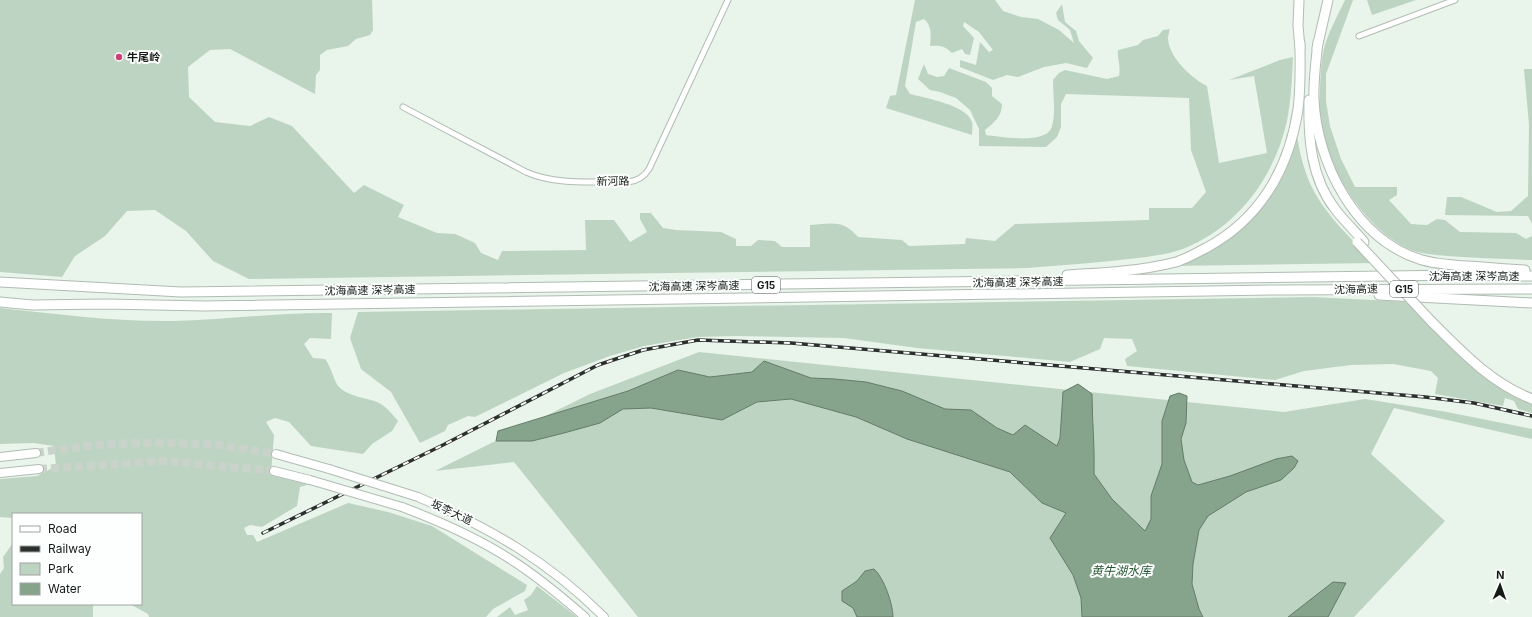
<svg xmlns="http://www.w3.org/2000/svg" width="1532" height="617" font-family="Inter,'Noto Sans SC',sans-serif">
<style>
.green{fill:#bed4c2}
.water{fill:#86a48c;stroke:#647b69}
.lines{fill:none;stroke-linecap:round;stroke-linejoin:round}
.primary-tunnel{stroke:#c9d3cb;stroke-width:8;stroke-dasharray:8 4;stroke-linecap:butt}
.minor-casing{stroke:#b1bcb3;stroke-width:7}
.primary-casing{stroke:#b1bcb3;stroke-width:10}
.motorway-casing{stroke:#b1bcb3;stroke-width:11}
.minor{stroke:#fff;stroke-width:5}
.primary{stroke:#fff;stroke-width:8}
.motorway{stroke:#fff;stroke-width:9}
.rail-casing{stroke:#2c302d;stroke-width:3.5}
.rail{stroke:#fcfffd;stroke-width:2;stroke-dasharray:6;stroke-linecap:butt}
.primary-bridge-casing{stroke:#b1bcb3;stroke-width:10;stroke-linecap:butt}
.motorway-bridge-casing{stroke:#b1bcb3;stroke-width:11;stroke-linecap:butt}
.primary-bridge{stroke:#fff;stroke-width:8}
.motorway-bridge{stroke:#fff;stroke-width:9}
.poi-dot{fill:#cc4075;stroke:#fcfffd;stroke-width:1.5}
.labels{text-anchor:middle;dominant-baseline:central;stroke-width:4;stroke-linejoin:round;paint-order:stroke}
.shield{fill:#fcfffd;stroke:#5b5f5c;stroke-width:1}
.shield-label{font-size:10px;font-weight:bold;fill:#161a17}
.poi-label{font-size:11px;font-weight:bold;fill:#161a17;stroke:#fcfffd;text-anchor:start}
.street-label{font-size:11px;fill:#161a17;stroke:#fcfffd}
.water-label{font-size:12px;font-style:italic;fill:#275735;stroke:#fcfffd}
</style>
<rect width="100%" height="100%" fill="#e9f4eb"/>
<g class="green">
<path d="M0,0h372l1,30 -3,5 -14,4 -8,7 -21,4 -7,5v15l-4,5 -1,19 -85,-45 -20,1 -22,17 1,30 26,25 35,4 19,-9 23,9 62,67 10,-8 40,20 -6,12 39,16 18,1 20,9 6,10 17,7 4,-9 84,-1 -1,-30h29l16,22 17,-10 -7,-13v-6h11l12,15 13,2 45,2 15,7v7h15l7,-6 17,1 7,6h28v-22c22,-1 32,-6 48,12l44,3 7,6 56,-2 1,-6 29,3 20,-17 134,-4v-12h43l14,-16 -15,-42 -2,-52 -123,-4 -5,10v23l-4,10 -11,10 -67,-1v-17l-9,-19 -14,-12 -16,-6 -10,-2 -12,-11 6,-15 4,10 9,3 7,-1 5,-8 37,14 6,6v8l10,8c0,12 -8,19 -17,26l1,5c15,2 62,10 66,-9 4,-14 1,-31 1,-46l6,-7 6,-3 42,9 12,-3c2,-11 -2,-15 -1,-26l20,-5 5,-5 15,-4 5,-6 7,-1c-1,3 -2,7 -2,10 1,18 23,39 39,47l12,77 48,-10 -13,-77 -25,4 51,-20 13,-3c-1,22 -2,43 -6,64 -13,57 -49,106 -104,128 -17,6 -36,8 -54,10 -34,4 -68,6 -102,9l-778,11 -36,-18 -27,-30 -31,-21 -28,1 -22,25 -30,20 -13,21 -62,-5z"/>
<path d="M915,0h80l8,11 18,6 17,2 21,11 15,13 -4,-13 -12,-10 -2,-7 6,-9 3,18 11,9 3,10 14,17 -6,10 -21,-5 -22,4 -26,10 -11,-2 -14,5 -33,-13v-7l16,5 4,-23 9,10 4,-2 -14,-18 -15,-10 -1,4 11,12 -4,17 -5,-1 -3,-5 -10,4c-7,-7 -12,-8 -22,-7 1,-11 2,-20 -6,-27l-8,3 -11,64 5,8c15,4 57,11 62,28 1,3 0,9 0,13l-86,-27 4,-12 6,-1z"/>
<path d="M1345,0h8l-27,74v27l4,25 11,33 14,28h42v8l-8,5 22,24 16,1 10,-6 8,1 15,12 56,1 10,6 6,-3v24c-28,-1 -57,-2 -85,-4 -10,-1 -23,-2 -33,-5 -50,-19 -89,-86 -95,-137 0,-8 1,-18 1,-27 1,-14 1,-29 5,-42 5,-16 13,-30 20,-45z"/>
<path d="M1367,0h49l-44,15z"/>
<path d="M1524,69h8v155l-4,-8 -83,-1 2,-18h14l36,15 14,-1 17,-15 1,-71z"/>
<path d="M1297,135c2,14 5,28 10,41 13,35 43,61 68,87l-204,3 80,-47z"/>
<path d="M1313,297l98,5 45,48 76,51v12l-14,-4 -4,-8 -9,-3 -2,8 -68,-12 3,-16 -7,-7 -38,-7 -42,1 -47,6 -29,9 -148,-14 -2,-7 12,-8 -5,-12 -28,-1 -4,11 -30,13 -153,-14 -73,-10 -108,-2 -39,1 -53,9 -34,10 -46,17 -89,44 -7,-1 -20,9 -3,6 -25,12 -29,-51 -30,-23 -11,-31 8,-26z"/>
<path d="M0,308c58,6 115,14 173,13 53,-1 106,-9 159,-8l-1,26 -21,-1 -6,6 9,14 12,1c6,7 9,23 14,28 10,10 25,10 38,15 8,3 15,12 21,19l-6,10 -20,13 -9,10 -52,-8 -22,-24 -14,-4 -9,4 8,13 -3,39 41,4 -1,6 -11,3 -3,19 -35,21 -12,-2 -6,3 3,7h6l4,7 91,-39 40,9 44,14 95,59 -2,6 -32,18 -7,8h-337l-1,-3 -18,-10h11v-90h-128v4l-13,-1v-38l37,-3 19,-10 -2,-20 -21,-3 -33,1z"/>
<path d="M699,352l585,60 81,-13 82,13 85,17v10l-138,-31 -23,46 74,67 -91,96h-716l-124,-155 -79,9 155,-77z"/>
<path d="M13,543v61h80v13h-93v-43l4,-6 -1,-11z"/>
<path d="M537,586l40,31h-80l13,-10 5,8 13,-5 -4,-10 7,-5z"/>
</g>
<g class="water">
<path d="M764,361l47,17 24,1 31,3 36,9 43,18 26,1 26,18 16,7 12,-10 32,21 3,-8 3,-46 15,-8 14,10c0,27 3,54 2,80l18,25 33,32 6,-12v-23l11,-32v-43l8,-25 9,-3 8,3 -1,27 -5,16 3,21 8,22 6,3 32,-9 46,-17 16,-3 6,5 -4,7 -13,12 -35,12 -38,24 -9,14 -6,34 -1,20 7,25 4,8h-121l-1,-19 -8,-23 -23,-37 16,-25 -24,-10 -32,-31 -103,-33 -51,-22 -65,-18 -34,3 -35,18 -71,-12 -28,1 -23,14 -36,10 -32,8h-36l2,-10 130,-40 50,-21 32,7 42,-5z"/>
<path d="M874,569c10,9 19,35 19,48h-36l-4,-9 -11,-7v-10l15,-10 8,-10z"/>
<path d="M1333,582l13,1 -18,34h-40z"/>
</g>
<g class="lines">
<g class="primary-tunnel">
<path d="M36,453c59,-10 119,-13 179,-8 20,2 41,6 61,9"/>
<path d="M39,469l125,-8 110,10"/>
</g>
<g class="minor-casing">
<g id="minor">
<path d="M1359,36l96,-36"/>
<path d="M403,107l123,65c32,14 68,9 102,10 10,-1 16,-5 21,-13l79,-169"/>
</g>
</g>
<g class="primary-casing">
<g id="primary">
<path d="M276,454l53,15"/>
<path d="M0,457l36,-4"/>
<path d="M274,471l36,9"/>
<path d="M0,473l39,-4"/>
<path d="M418,497c72,31 130,64 186,120"/>
<path d="M402,507c37,14 74,30 108,52 27,17 51,37 75,58"/>
</g>
</g>
<g class="motorway-casing">
<g id="motorway">
<path d="M1299,0l-1,26 2,22"/>
<path d="M1318,42c-2,19 -5,39 -4,58 3,63 41,138 105,159 15,5 32,6 48,7 19,1 38,3 58,4"/>
<path d="M1317,48l11,-48"/>
<path d="M1309,100c-1,38 2,78 26,109 9,12 20,22 29,33"/>
<path d="M1067,275c36,-2 74,-4 109,-13 10,-3 20,-9 30,-14 54,-29 83,-79 92,-139 3,-22 2,-44 2,-66"/>
<path d="M0,282l181,10 1283,-17 68,1"/>
<path d="M1379,295l153,8"/>
<path d="M0,302l32,3 74,-1 98,2 1072,-16 256,-1"/>
<path d="M1431,321c31,31 60,62 101,78"/>
</g>
</g>
<use href="#minor" class="minor"/>
<use href="#primary" class="primary"/>
<use href="#motorway" class="motorway"/>
<g class="rail-casing">
<path id="rail" d="M263,533l180,-88 155,-80 45,-15 55,-10 93,3 634,54 49,6 58,13"/>
</g>
<use href="#rail" class="rail"/>
<g class="primary-bridge-casing">
<g id="primary-bridge">
<path d="M329,469l89,28"/>
<path d="M310,480l92,27"/>
</g>
</g>
<g class="motorway-bridge-casing">
<path id="motorway-bridge" d="M1357,242l74,79"/>
</g>
<use href="#primary-bridge" class="primary-bridge"/>
<use href="#motorway-bridge" class="motorway-bridge"/>
</g>
<circle class="poi-dot" cx="119" cy="57" r="4"/>
<g class="labels">
<g class="shield">
<rect x="752" y="277" width="28" height="16" rx="3"/>
<rect x="1390" y="281" width="28" height="16" rx="3"/>
</g>
<g class="shield-label">
<text x="766" y="285">G15</text>
<text x="1404" y="289">G15</text>
</g>
<g class="poi-label">
<text x="127" y="57">牛尾岭</text>
</g>
<g class="street-label">
<text transform="translate(613 181) rotate(-1)">新河路</text>
<text x="1474" y="276">沈海高速 深岑高速</text>
<text transform="translate(1018 282) rotate(-1)">沈海高速 深岑高速</text>
<text transform="translate(694 286) rotate(-1)">沈海高速 深岑高速</text>
<text transform="translate(1356 289) rotate(-1)">沈海高速</text>
<text transform="translate(370 290) rotate(-1)">沈海高速 深岑高速</text>
<text transform="translate(452 512) rotate(25)">坂李大道</text>
</g>
<g class="water-label">
<text x="1121" y="570">黄牛湖水库</text>
</g>
</g>
<rect x="12" y="513" width="130" height="92" fill="#fcfffd" stroke="#a0a3a1"/>
<rect x="20" y="526" width="20" height="6" fill="#ffffff" stroke="#a0a3a1"/>
<text x="48" y="533" font-size="12" fill="#161a17">Road</text>
<rect x="20" y="546" width="20" height="6" fill="#2c302d" stroke="#a0a3a1"/>
<text x="48" y="553" font-size="12" fill="#161a17">Railway</text>
<rect x="20" y="563" width="20" height="12" fill="#bed4c2" stroke="#a0a3a1"/>
<text x="48" y="573" font-size="12" fill="#161a17">Park</text>
<rect x="20" y="583" width="20" height="12" fill="#86a48c" stroke="#a0a3a1"/>
<text x="48" y="593" font-size="12" fill="#161a17">Water</text>
<g transform="translate(1500 585) rotate(2)" stroke="#fcfffd" stroke-width="3" paint-order="stroke">
<path d="M0-3L7 15L0 10L-7 15Z" fill="#161a17"/>
<text y="-6" font-size="11" font-weight="bold" text-anchor="middle" fill="#161a17">N</text>
</g>
</svg>
